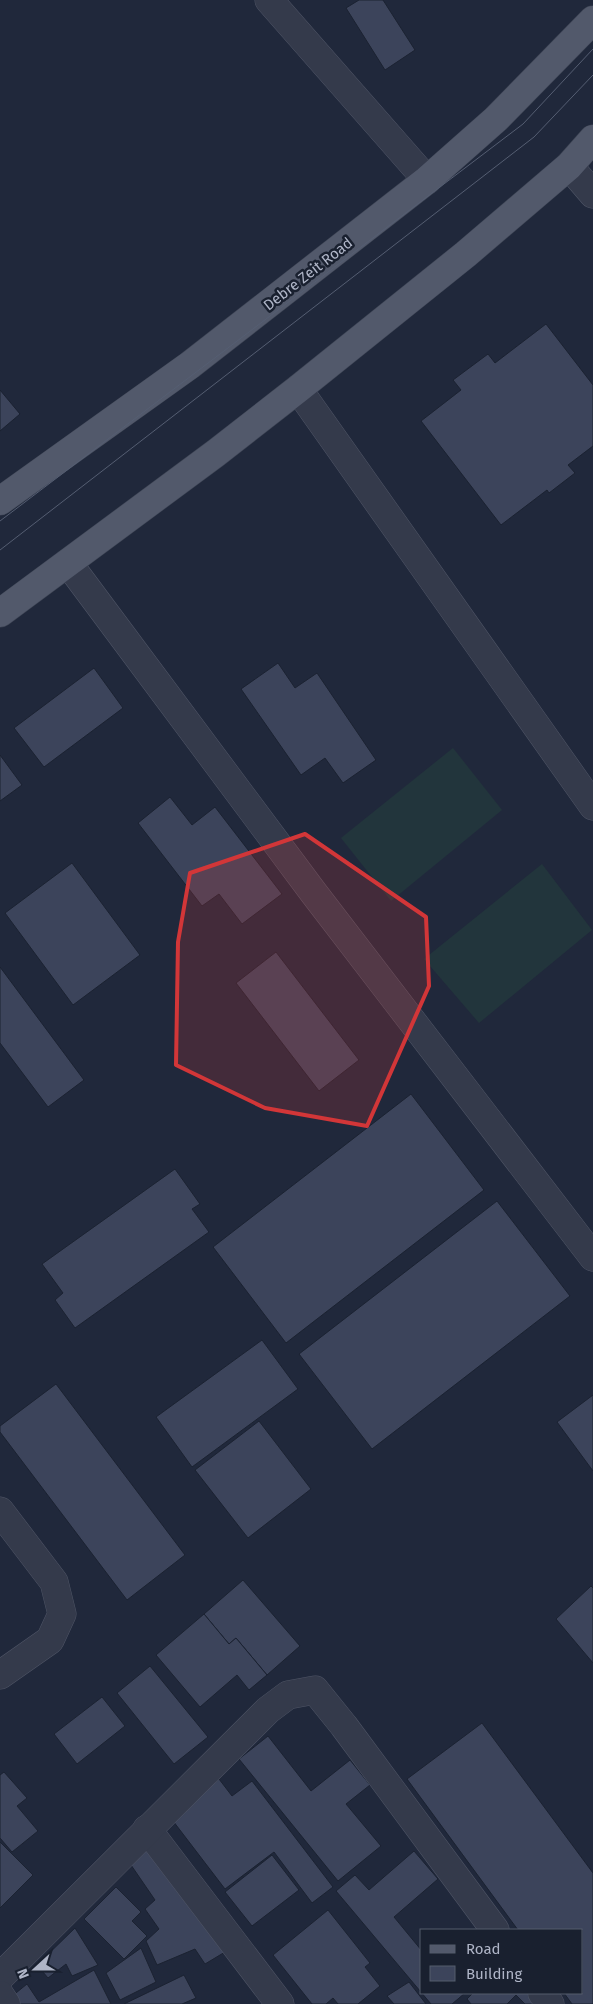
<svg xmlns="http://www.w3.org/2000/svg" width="593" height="2004" font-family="'Fira Sans',sans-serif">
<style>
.grass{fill:#22353c}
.building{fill:#3c445b;stroke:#1b2231}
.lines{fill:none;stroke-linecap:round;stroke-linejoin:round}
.minor-casing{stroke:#4f5566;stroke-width:29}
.major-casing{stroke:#3d4454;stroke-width:29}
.minor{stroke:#343a4b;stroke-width:28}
.major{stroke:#52596b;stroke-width:28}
.tram{stroke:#555e72;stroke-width:1}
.marked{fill:#d23638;fill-opacity:0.2;stroke:#d23638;stroke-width:4;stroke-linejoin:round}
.labels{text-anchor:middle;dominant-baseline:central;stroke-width:5;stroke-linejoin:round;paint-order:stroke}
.street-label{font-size:15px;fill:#afb5c7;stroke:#19202f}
</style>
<rect width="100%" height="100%" fill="#20283b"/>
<g class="grass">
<path d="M453,748l49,62 -111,91 -50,-63z"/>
<path d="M542,864l50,66 -113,93 -55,-64z"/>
</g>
<g class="building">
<path d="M359,0h24l32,50 -30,20 -39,-62z"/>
<path d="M546,324l47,61v61l-25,19 7,8 -26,20 -2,-3 -46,35 -80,-104 40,-31 -8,-10 35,-26 7,9z"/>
<path d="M0,390l20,24 -20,17z"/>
<path d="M278,663l17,25 22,-15 59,87 -33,23 -18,-25 -24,17 -60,-86z"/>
<path d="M94,668l29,40 -79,59 -30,-39z"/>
<path d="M0,755l22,30 -22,16z"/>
<path d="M170,797l22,28 23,-18 67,87 -40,30 -23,-30 -17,12 -64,-83z"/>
<path d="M72,863l68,92 -67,50 -68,-92z"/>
<path d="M276,952l83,108 -40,31 -83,-108z"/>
<path d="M0,967l84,113 -36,27 -48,-64z"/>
<path d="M411,1094l73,96 -198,153 -73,-96z"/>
<path d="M175,1169l25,35 -8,5 17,23 -134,96 -20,-28 8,-7 -21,-29z"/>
<path d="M497,1201l73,95 -198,153 -73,-95z"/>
<path d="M262,1340l36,49 -106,78 -36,-50z"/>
<path d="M56,1384l129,171 -58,45 -127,-168v-6z"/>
<path d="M593,1395v76l-36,-49z"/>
<path d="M259,1421l52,68 -63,49 -53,-68z"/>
<path d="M243,1580l57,66 -33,29 -31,-37 -7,6 -25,-30z"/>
<path d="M591,1586l2,2v75l-37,-44z"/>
<path d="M204,1614l25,30 7,-6 31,37 -18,15 -12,-15 -37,32 -44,-52z"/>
<path d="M150,1666l58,71 -34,27 -57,-71z"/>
<path d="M102,1697l23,29 -48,38 -23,-30z"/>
<path d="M482,1723l111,150v131h-21l-8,-11h18v-63h-64l-111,-151z"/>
<path d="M268,1736l43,55 39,-31 20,25 -24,19 35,42 -43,35 -99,-122z"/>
<path d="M4,1772l23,26 -10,8 21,25 -26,21 -12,-14v-63z"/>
<path d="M219,1779l13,17 20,-15 81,106 -21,16 -38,-51 -49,37 -55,-72z"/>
<path d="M0,1842l33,33 -33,33z"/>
<path d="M152,1845l78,104 -25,15 -10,-15 -38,16 -11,-24 13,-12 -14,-20 10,-9 -24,-35z"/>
<path d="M414,1851l24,28 -44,38 28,34v42h43l-13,11h-21l-95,-113 19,-16 14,15z"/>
<path d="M272,1855l27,35 -47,36 -27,-34z"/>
<path d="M116,1887l25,25 -9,9 15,15 -23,23 -40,-40z"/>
<path d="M328,1910l42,53 -5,4 15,19 -22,18h-20l-5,-6 -7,6h-14l-39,-49z"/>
<path d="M75,1928l23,37 -26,11 -6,-12 -18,14 -11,-13z"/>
<path d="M141,1948l15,34 -36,18 -14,-27z"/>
<path d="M94,1970l17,34h-95l-5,-7 16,-13 12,18z"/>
<path d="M184,1975l12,23 -14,6h-58z"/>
<path d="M409,1982l17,22h-32l-7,-8z"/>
<path d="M473,1993h61l3,11h-12l-9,-9 -9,9h-36l-4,-5z"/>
</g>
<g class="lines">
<g class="minor-casing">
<g id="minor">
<path d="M269,0l158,180"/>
<path d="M569,166l24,28"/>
<path d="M298,389l295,417"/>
<path d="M68,563l245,329 280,365"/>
<path d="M0,1511l54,71 8,32 -12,26 -50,35"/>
<path d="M147,1829l133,175"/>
<path d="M0,1977l268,-267 20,-15 27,-5 29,36 151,204"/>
<path d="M542,1993l8,11"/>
<path d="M0,1995l6,9"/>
</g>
</g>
<g class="major-casing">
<g id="major">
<path d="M0,501l190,-136 237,-185 69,-61 97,-99"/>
<path d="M0,613l216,-160 82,-64 168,-135 103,-88 24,-27"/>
</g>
</g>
<use href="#minor" class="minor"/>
<use href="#major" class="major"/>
<g class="tram">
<path d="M0,521l523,-397 70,-75"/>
<path d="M0,550l534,-413 59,-62"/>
</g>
</g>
<path class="marked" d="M305,834l121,83 3,69 -62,140 -102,-18 -89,-43 2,-123 12,-69z"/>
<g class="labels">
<g class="street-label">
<text transform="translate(308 274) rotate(-38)">Debre Zeit Road</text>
</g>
</g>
<rect x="420" y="1929" width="162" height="65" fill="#19202f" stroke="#555c6c"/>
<rect x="430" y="1945" width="25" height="8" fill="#52596b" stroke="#555c6c"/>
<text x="466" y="1954" font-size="15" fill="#afb5c7">Road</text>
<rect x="430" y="1966" width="25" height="15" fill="#3c445b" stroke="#555c6c"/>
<text x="466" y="1979" font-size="15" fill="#afb5c7">Building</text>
<g transform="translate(35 1969) rotate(249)" stroke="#19202f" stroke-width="4" paint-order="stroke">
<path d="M0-4L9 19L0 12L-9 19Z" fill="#afb5c7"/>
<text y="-8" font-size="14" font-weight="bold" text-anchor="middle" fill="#afb5c7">N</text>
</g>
</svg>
